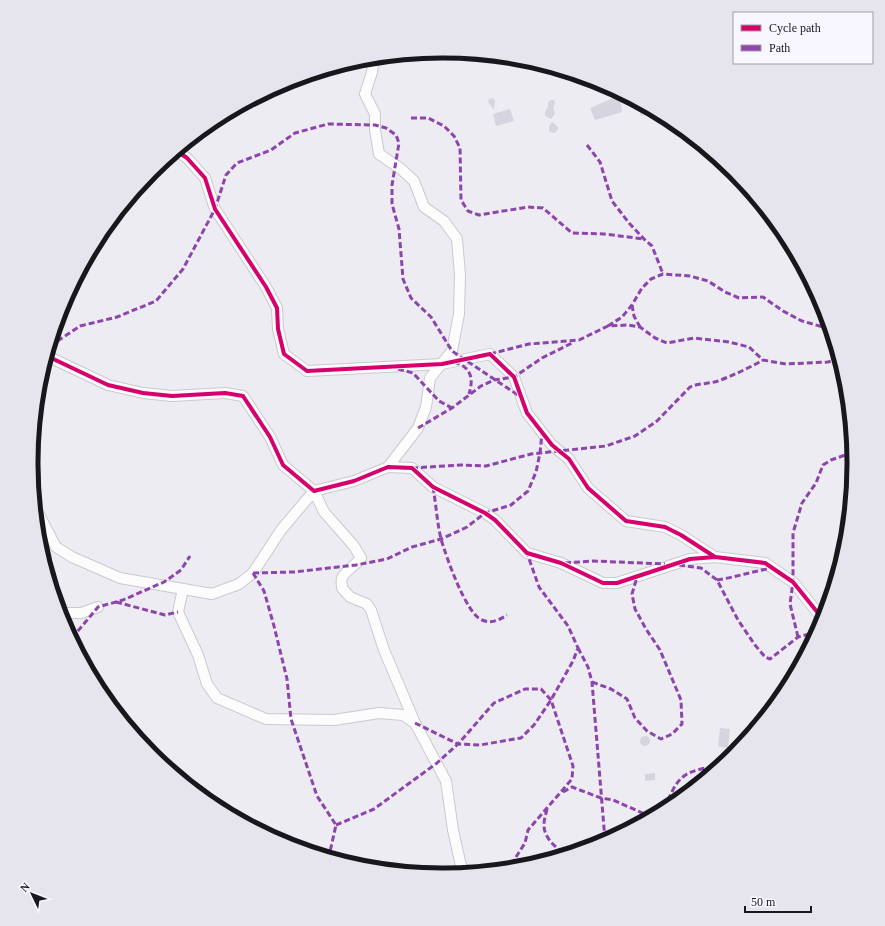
<svg xmlns="http://www.w3.org/2000/svg" width="885" height="926" font-family="Georgia,serif">
<style>
.building{fill:#d6d4df}
.lines{fill:none;stroke-linecap:round;stroke-linejoin:round}
.minor-casing{stroke:#cac9ce;stroke-width:12}
.minor{stroke:#fcfcfd;stroke-width:10}
.quiet{stroke:#8e44ad;stroke-width:3;stroke-dasharray:6 3;stroke-linecap:butt}
.cycleway-casing{stroke:#f8f6fe;stroke-width:6}
.cycleway{stroke:#d6006c;stroke-width:4}
.rim{fill:none;stroke:#18171c;stroke-width:5}
</style>
<rect width="100%" height="100%" fill="#edecf2"/>
<g class="building">
<path d="M580,77l5,1 10,3 -12,5z"/>
<path d="M620,95l2,17 -27,8 -5,-12z"/>
<path d="M493,98l2,3 -1,9 -6,-8 1,-3z"/>
<path d="M551,100h3l1,4 -2,3 2,7 -4,5 -6,-3v-4l3,-5v-5z"/>
<path d="M638,103l6,3 6,4 -9,6z"/>
<path d="M510,109l4,12 -18,5 -3,-12z"/>
<path d="M552,122l5,4 1,3 -3,4 -5,-1 -1,-2v-4z"/>
<path d="M720,728l10,1 -2,19 -10,-2z"/>
<circle cx="645" cy="741" r="5"/>
<path d="M655,773v7l-10,1v-7z"/>
</g>
<g class="lines">
<g class="minor-casing">
<g id="minor">
<path d="M374,58l-2,14 -7,22 10,20v16l4,24 22,15 13,12 10,26 20,14 13,18 3,36 -1,39 -7,37 -22,27 -4,29 -8,21 -30,39"/>
<path d="M177,151l10,7 18,20 10,31 51,78 11,21 1,21 6,25 23,17 135,-7 48,-10 24,23 13,36 25,32 17,14 19,29 38,33 39,6 16,8 34,22"/>
<path d="M47,356l61,29 35,8 29,3 53,-3 18,3 27,41 13,28 31,26 40,-10 34,-14 24,1 21,19 52,26 10,7 32,33 34,10 42,20h14l73,-24 25,-2 50,6 28,19 25,31 6,4"/>
<path d="M36,509l20,38 16,10 48,21 92,16 27,-10 14,-11 28,-43 33,-39 10,21 30,34 7,12c-4,6 -18,15 -19,20 -1,2 0,7 0,10l8,9 17,7 4,6 13,40 31,73"/>
<path d="M38,539l4,-8 -2,-11"/>
<path d="M183,589l-5,23 20,43 9,29 10,14 49,21 68,1 45,-7 24,2 12,8 31,58 7,49 8,36 6,6"/>
<path d="M60,613h21l17,-6"/>
</g>
</g>
<use href="#minor" class="minor"/>
<g class="quiet">
<path d="M411,118h17l16,8 10,10 6,12 1,52 7,11 11,4 49,-8 15,1 29,25 32,1 40,5"/>
<path d="M587,145l13,17 12,39 17,22 15,16 8,7 11,28"/>
<path d="M632,305l2,11 6,11"/>
<path d="M608,326l14,-9 10,-12 10,-17 9,-9 12,-5 27,2 18,5 17,11 14,6 24,-1 20,14 19,10 28,8"/>
<path d="M50,346l30,-20 37,-9 39,-16 27,-32 32,-60 11,-34 11,-12 34,-13 24,-17 33,-9 47,1 11,3 10,7 3,8 -7,42v19l7,25 4,50 8,19 20,19 21,34 69,46"/>
<path d="M490,354l39,-10 50,-4 29,-14 20,-1 12,2 15,11 12,5 27,-5 35,4 20,5 14,13 23,4 42,-2 11,-4"/>
<path d="M454,362c17,5 20,16 15,32"/>
<path d="M398,369l15,4 26,28 13,7"/>
<path d="M418,428l34,-20 29,-22 13,-6 20,-3 28,-19 32,-16"/>
<path d="M412,468l49,-3 25,1 45,-12 75,-8 29,-10 22,-15 33,-34c9,-4 19,-3 28,-6 16,-6 31,-13 45,-21"/>
<path d="M433,487c3,17 4,35 8,52 5,17 25,75 41,81 10,4 17,0 25,-5"/>
<path d="M565,563l27,-2 73,3"/>
<path d="M679,565l22,3 16,12 21,40 17,25 10,12 5,2 28,-22 19,-5"/>
<path d="M253,573l41,-1 62,-7 31,-6 25,-12 29,-8 26,-12 18,-14 26,-8 17,-14 8,-19 4,-19 2,-20"/>
<path d="M253,573l11,18 10,35 13,53 4,40 26,77 19,29 -7,31"/>
<path d="M717,580c19,-3 37,-9 56,-12"/>
<path d="M116,602l49,13 13,-3"/>
<path d="M798,637l-8,-33 3,-22v-49l9,-30 14,-20 7,-18 8,-5 17,-6 5,-4"/>
<path d="M72,638l26,-31 25,-7 41,-18 17,-12 9,-14"/>
<path d="M578,648l10,19 4,15 13,158"/>
<path d="M592,682l19,7 16,10 8,19 12,13 14,8 11,-5 10,-10 -1,-24 -21,-50 -14,-21 -11,-20 -3,-15 5,-17"/>
<path d="M415,723l43,21 22,1 41,-7 13,-13 17,-25 22,-39 5,-13 -10,-22 -29,-39 -12,-34"/>
<path d="M563,792l9,-5 29,11 12,2 34,15c27,-8 20,-26 37,-39 7,-6 27,-9 36,-11"/>
<path d="M547,809c-1,5 -3,10 -3,15 -1,13 12,24 21,30"/>
<path d="M336,825l38,-16 63,-46 21,-19 36,-41 31,-14h16l10,11 22,66 -1,13 -44,51 -3,13 -16,25"/>
</g>
<g class="cycleway-casing">
<g id="cycleway">
<path d="M177,151l10,7 18,20 10,31 51,78 11,21 1,21 6,25 23,17 135,-7 48,-10 24,23 13,36 25,32 17,14 19,29 38,33 39,6 16,8 34,22"/>
<path d="M47,356l61,29 35,8 29,3 53,-3 18,3 27,41 13,28 31,26 40,-10 34,-14 24,1 21,19 52,26 10,7 32,33 34,10 42,20h14l73,-24 25,-2 50,6 28,19 25,31 6,4"/>
</g>
</g>
<use href="#cycleway" class="cycleway"/>
</g>
<path d="M0 0H885V926H0ZM442 58H443A404 404 0 0 1 847 462V464A404 404 0 0 1 443 868H442A404 404 0 0 1 38 464V462A404 404 0 0 1 442 58Z" fill="#e6e4ec" fill-rule="evenodd"/>
<path class="rim" d="M442 58H443A404 404 0 0 1 847 462V464A404 404 0 0 1 443 868H442A404 404 0 0 1 38 464V462A404 404 0 0 1 442 58Z"/>
<rect x="733" y="12" width="140" height="52" fill="#f8f6fe" stroke="#9e9da4"/>
<rect x="741" y="25" width="20" height="6" fill="#d6006c" stroke="#9e9da4"/>
<text x="769" y="32" font-size="12" fill="#18171c">Cycle path</text>
<rect x="741" y="45" width="20" height="6" fill="#8e44ad" stroke="#9e9da4"/>
<text x="769" y="52" font-size="12" fill="#18171c">Path</text>
<g transform="translate(32 894) rotate(313)" stroke="#f8f6fe" stroke-width="3" paint-order="stroke">
<path d="M0-3L7 15L0 10L-7 15Z" fill="#18171c"/>
<text y="-6" font-size="11" font-weight="bold" text-anchor="middle" fill="#18171c">N</text>
</g>
<path d="M745 906v6h66v-6" fill="none" stroke="#18171c" stroke-width="2"/>
<text x="751" y="906" font-size="12" fill="#18171c" stroke="#f8f6fe" stroke-width="3" paint-order="stroke">50 m</text>
</svg>
